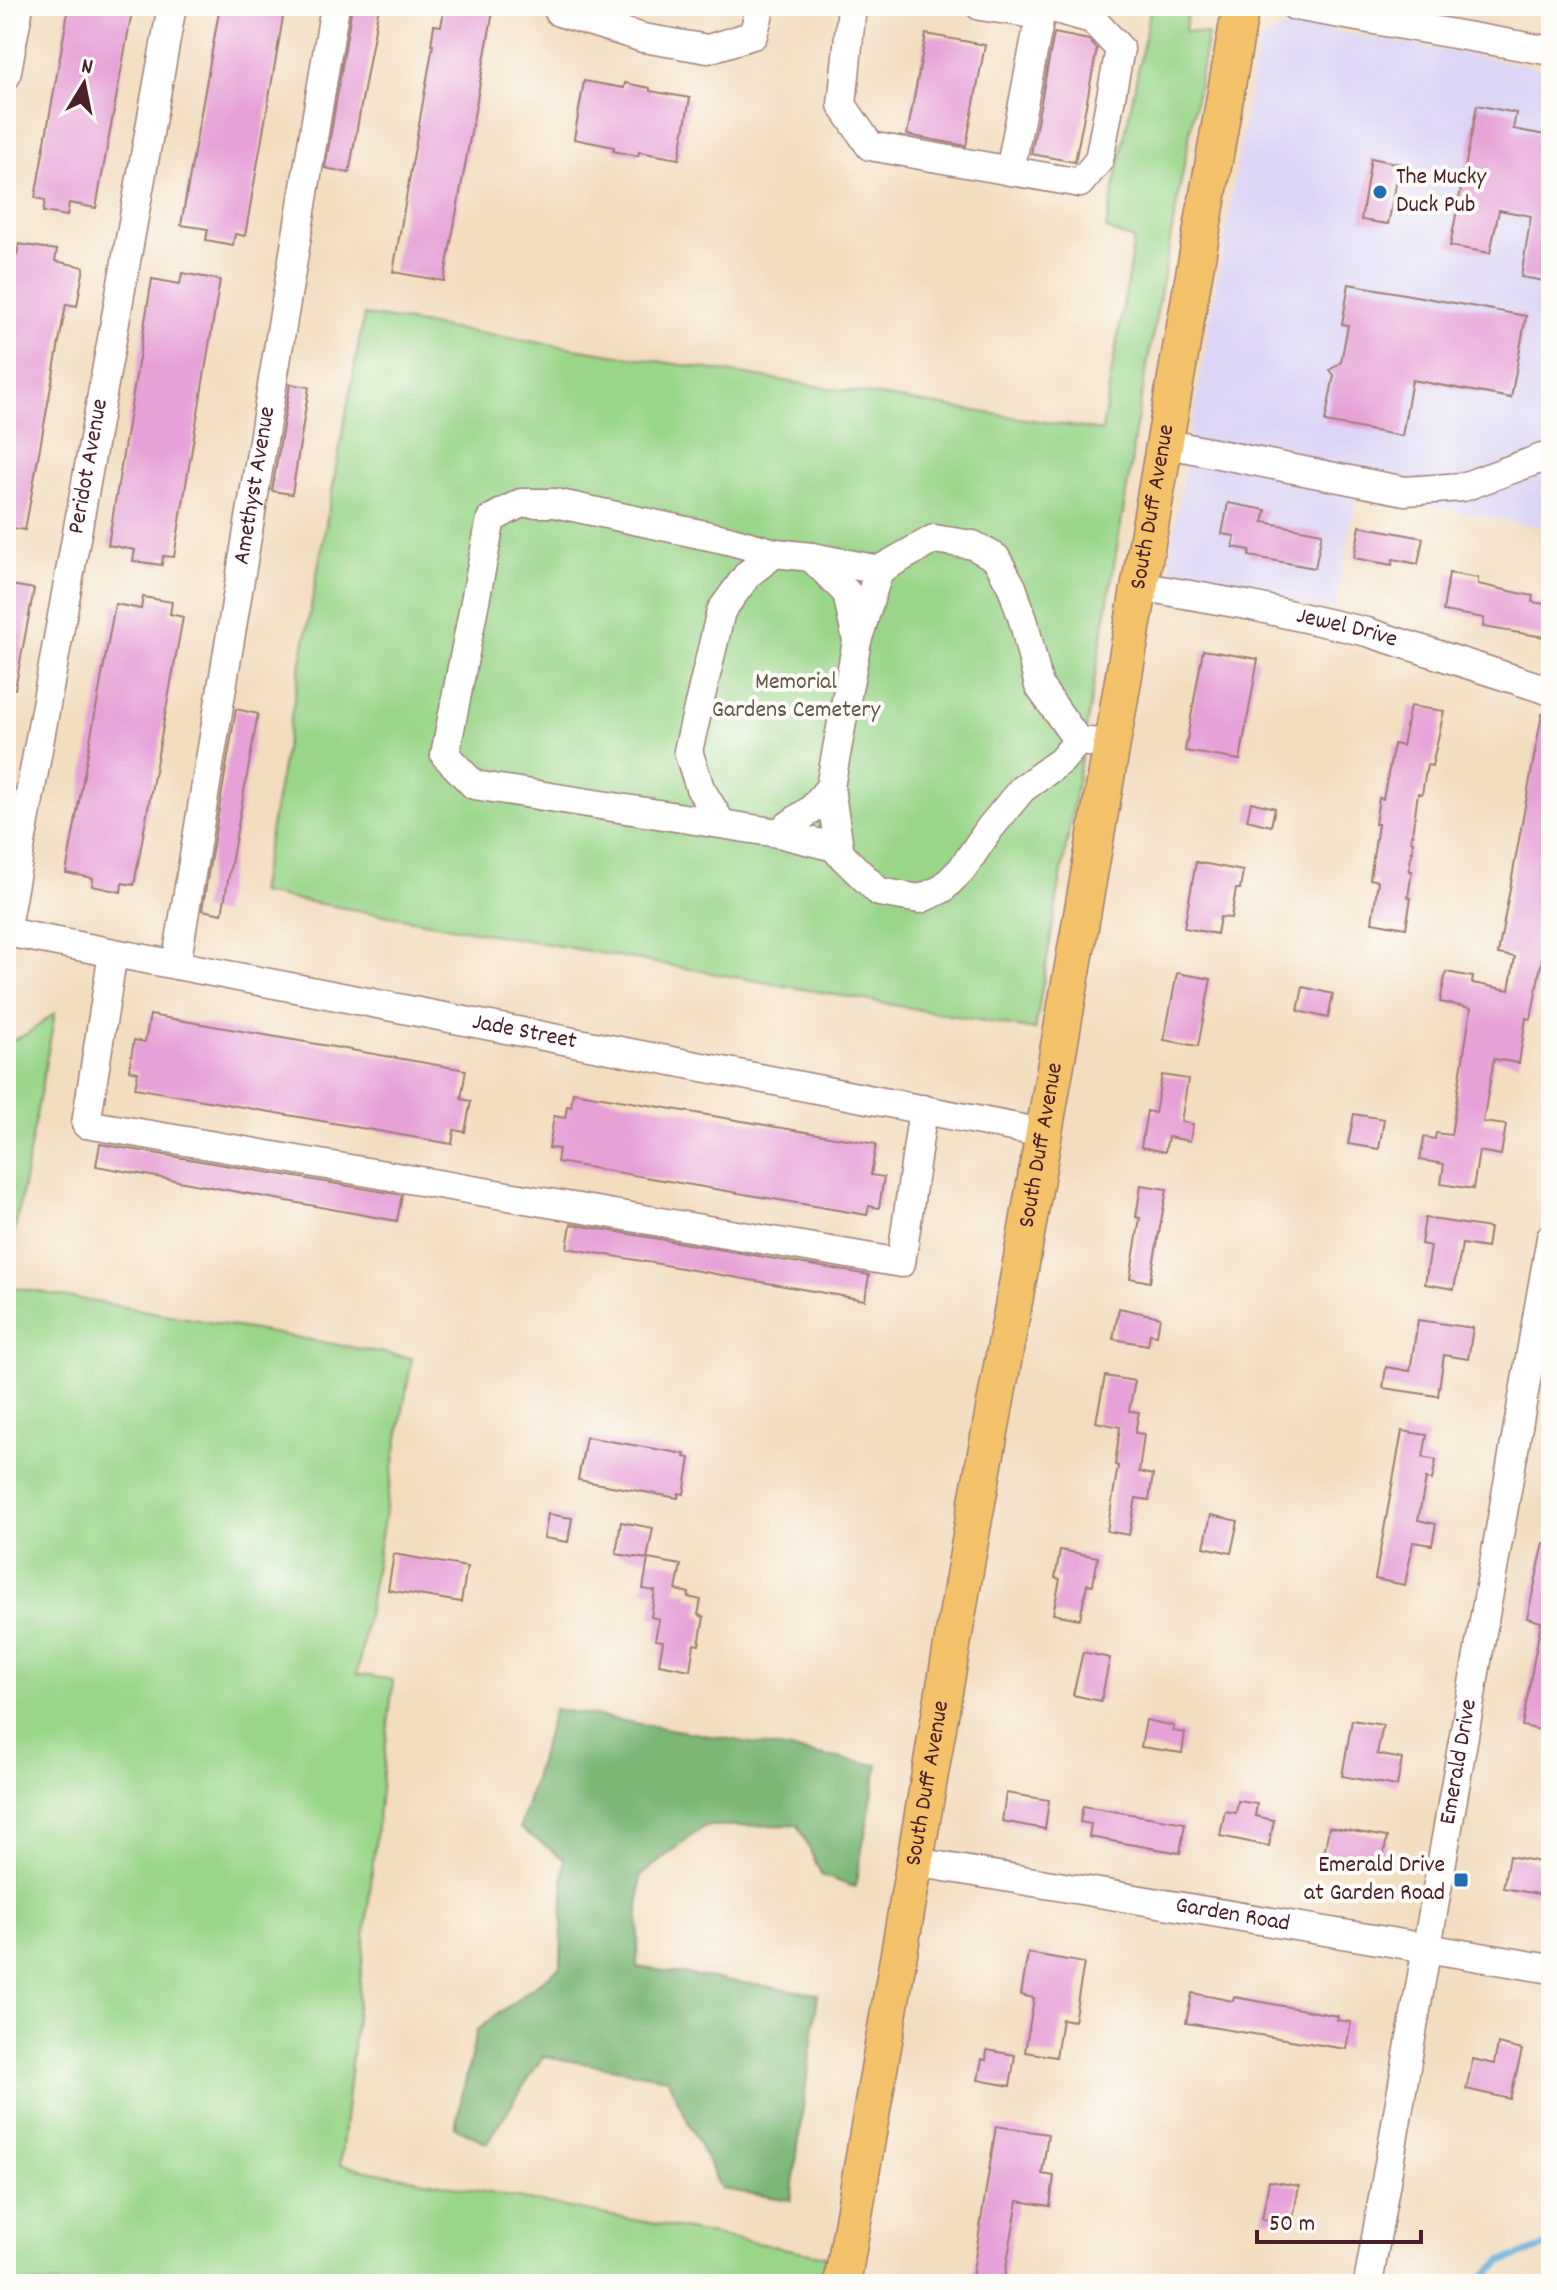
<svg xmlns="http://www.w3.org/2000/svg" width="1557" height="2290" font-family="Dekko,sans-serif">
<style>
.built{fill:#ddd5f6}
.green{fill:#9ad68a;stroke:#727a5a;stroke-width:2}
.forest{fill:#7bb776;stroke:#626b50;stroke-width:2}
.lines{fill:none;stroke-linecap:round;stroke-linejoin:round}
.stream{stroke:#60a9d8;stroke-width:7}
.building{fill:#e6a1d7}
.minor-casing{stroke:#9e7e75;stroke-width:31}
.major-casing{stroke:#9e7e75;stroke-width:39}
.minor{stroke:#fff;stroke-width:28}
.major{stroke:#f3c26a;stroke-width:36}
.poi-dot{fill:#1f6fb2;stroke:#fdfcf7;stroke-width:3}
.labels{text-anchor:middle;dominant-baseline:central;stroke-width:8;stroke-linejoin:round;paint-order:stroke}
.poi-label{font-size:24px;fill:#4a1f2b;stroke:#fdfcf7;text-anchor:start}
.street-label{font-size:24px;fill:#4a1f2b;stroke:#fdfcf7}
.park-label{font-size:24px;fill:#625648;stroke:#fdfcf7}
</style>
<rect width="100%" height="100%" fill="#fdfcf7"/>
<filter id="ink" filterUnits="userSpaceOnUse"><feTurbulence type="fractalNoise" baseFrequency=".0125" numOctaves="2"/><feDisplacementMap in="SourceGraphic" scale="16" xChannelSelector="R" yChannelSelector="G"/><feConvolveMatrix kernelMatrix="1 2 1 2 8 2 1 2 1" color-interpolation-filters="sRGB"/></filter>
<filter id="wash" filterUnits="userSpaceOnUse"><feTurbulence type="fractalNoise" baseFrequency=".006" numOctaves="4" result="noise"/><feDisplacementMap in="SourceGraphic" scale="32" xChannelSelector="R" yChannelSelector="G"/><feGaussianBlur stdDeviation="1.8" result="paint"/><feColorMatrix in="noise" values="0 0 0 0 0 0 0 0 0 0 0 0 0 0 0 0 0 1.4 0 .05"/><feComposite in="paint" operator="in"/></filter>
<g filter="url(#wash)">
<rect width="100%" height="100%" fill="#f3ddbf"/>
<g class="built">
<path d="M1410,6h76l-2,12z"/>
<path d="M1301,25l250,44v460l-194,-36 -22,118 -145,-32 -16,-10 -3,-6 2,-27 85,-491 9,-9 18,-8z"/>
</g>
<g class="green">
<path d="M1151,6h37l-3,25 23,3 -74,403 -3,28 -96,565 -776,-137 105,-578 738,116 32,-191 -28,-11z"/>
<path d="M55,1013l-49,265v-235l21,-9z"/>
<path d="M6,1286l406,72 -55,316 36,6 -53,485 486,91 -5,28h-815z"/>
</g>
<path class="forest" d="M554,1709l324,56 -23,122 -33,-11 -24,-51 -93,1 -65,50 -3,91 181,27 -27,206 -70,-11 -54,-111 -124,-22 -56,87 -32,-16 22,-97 84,-64 3,-107 -44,-31z"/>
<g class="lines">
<path class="stream" d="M1475,2284l27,-23 49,-16"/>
</g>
<g id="blocks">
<g class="building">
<path d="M69,6h64l-37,202 -27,-5 -2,13 -24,-4 2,-12 -10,-2z"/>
<path d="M220,6h65l-40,230 -10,-2 -2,11 -27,-5 2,-11 -27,-4z"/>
<path d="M379,6l-30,167 -24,-5 27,-162z"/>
<path d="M445,6h49l-50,275 -51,-9 40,-227h-2l3,-20 7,1z"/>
<path d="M1054,33l35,7 8,9 -22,113 -44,-8z"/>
<path d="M926,34l59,11 -19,101 -59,-11z"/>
<path d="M584,81l40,7 1,-5 25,5v3l40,7 -11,61 -40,-7 -1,4 -25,-5 1,-4 -40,-8z"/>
<path d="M1477,105l39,8 -3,16 38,7v146l-30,-5 10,-61 -32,-6 -9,43 -40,-7z"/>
<path d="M1371,158l29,6 -12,60 -27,-4z"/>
<path d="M19,244l38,6 -2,11 29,6 -7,39 -11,-2 -41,226 -19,-3v-264l2,-10 9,2z"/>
<path d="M182,273l38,7 -46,277 -11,-1 -1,9 -29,-4 2,-11 -27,-5 44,-266 28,5z"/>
<path d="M1349,284l177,32 -15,82 -99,-18 -10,56 -77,-14 9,-47 -4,-5 11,-8 7,-37 -6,-1z"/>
<path d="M290,384l19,3 -17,107 -20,-3z"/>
<path d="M1228,503l38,7 -3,12 59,11 -7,35 -66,-12 1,-6 -17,-3 2,-11 -13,-2z"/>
<path d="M1360,526l63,12 -5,26 -25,-5 -1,6 -38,-7z"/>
<path d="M1449,573l29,5v6l55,12 -1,6 19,3v33l-68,-11 1,-9 -41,-7z"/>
<path d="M6,584l28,5 -19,100 -9,-1z"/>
<path d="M143,597l29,5 -2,12 13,3 -49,268 -12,-2 -1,9 -29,-6 1,-8 -27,-5 49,-269 26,5z"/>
<path d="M1203,650l55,9 -18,101 -55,-9z"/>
<path d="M1410,706l34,5 -12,55 -5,-1 -5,29 -4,-1 -7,48 2,1 -4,29h3l-4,26 3,1 -5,30 -34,-6 6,-41 -8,-2 8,-55h-3l4,-26 4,1 11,-55 8,2z"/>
<path d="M236,709l22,5 -36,200 -20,-4z"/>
<path d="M1542,714l9,1v78l-7,41 7,2v73l-20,110 -5,-1 -7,45 -25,-4 -11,63 23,3 -5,30 -22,-4 -6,38 -32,-5 3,-20 -24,-4 4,-23 11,2 1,-6 15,2 20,-127 -31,-6 6,-30 27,5 -1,6 37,7 6,-33 -17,-3z"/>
<path d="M1251,802l24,6 -4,18 -24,-6z"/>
<path d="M1196,862l47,9 -3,18h-4l-5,29 -11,-1 -3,17 -33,-6z"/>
<path d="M1177,973l34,6 -13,67 -34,-6z"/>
<path d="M1303,987l30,7 -5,24 -30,-7z"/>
<path d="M150,1015l316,55 -5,29 10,2 -6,31 -11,-2 -2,14 -317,-56 3,-16 -9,-2 5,-30 11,2z"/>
<path d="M1162,1075l26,4 -7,43 12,2 -3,17 -22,-4 -3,15 -24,-5 6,-36 8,2z"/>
<path d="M573,1092l303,52 -5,31 13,2 -5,31 -10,-2 -2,9 -310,-53 2,-13 -10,-1 5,-32 11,2 2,-12 4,1z"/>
<path d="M1354,1114l30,5 -5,30 -31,-5z"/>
<path d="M100,1144l302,51 -5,26 -301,-55z"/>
<path d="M1141,1185l26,4 -17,93 -20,-4 10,-60 -4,-1z"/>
<path d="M1425,1218l65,10 -3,20 -25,-4 -8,45 -29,-5 6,-38 -10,-2z"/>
<path d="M571,1224l298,51 -4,25 -298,-52z"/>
<path d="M1119,1308l41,9 -3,18 -7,-1 -2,11 -35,-6z"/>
<path d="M1418,1320l55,8 -5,31 -24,-4 -6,41 -55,-8 3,-21 24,4z"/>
<path d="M1105,1376l30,5 -6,30 10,1 -4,21 9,1 -5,38 14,3 -4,25 -13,-2 -7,37 -22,-4 11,-65 -3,-1 5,-38 -24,-5z"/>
<path d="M1402,1431l25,4 -4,22 13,3 -4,20 -6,-1 -8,41 18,4 -4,21 -19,-3 -8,43 -30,-6z"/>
<path d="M586,1437l99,17 -1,3 6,1 -6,36 -5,-1 -1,5 -100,-18z"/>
<path d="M548,1514l24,4 -4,24 -24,-4z"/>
<path d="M1211,1515l27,6 -7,32 -27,-6z"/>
<path d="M621,1522l32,6 -6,31 -31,-5z"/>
<path d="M1544,1543l7,1v188l-29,-6 19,-104 -14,-4z"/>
<path d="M1060,1550l38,7 -5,28 -6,-1 -7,35 -27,-5 7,-35 -5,-1z"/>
<path d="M394,1554l73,13 -6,35 -73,-12z"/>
<path d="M648,1559l33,6 -5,25 13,3 -1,4 13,3 -3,15 6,2 -5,28 -5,-1 -4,26 -31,-6 4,-23 -8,-1 4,-21 -8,-2 4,-26 -12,-2z"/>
<path d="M1083,1652l27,6 -9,43 -28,-6z"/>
<path d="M1146,1720l28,6 -1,5 12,2 -3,20 -41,-6z"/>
<path d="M1352,1720l31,5 -6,29 25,5 -5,27 -55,-10z"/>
<path d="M1006,1793l43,7 -4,29 -43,-8z"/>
<path d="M1238,1801l19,3 -2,12 19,4 -5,26 -49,-10 5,-25 11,2z"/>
<path d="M1083,1806l102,17 -5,30 -91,-16 2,-13 -11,-2z"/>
<path d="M1329,1827l58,10 -5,28 -58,-10z"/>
<path d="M1509,1856l42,8v28l-7,-2v5l-41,-7z"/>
<path d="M1028,1953l56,10 -10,58 -12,-2 -6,38 -31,-5 9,-54 -13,-3z"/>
<path d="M1192,1993l41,8 1,-4 104,19 -1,4 14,2 -5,27 -160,-26z"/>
<path d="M1498,2044l24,6 -12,49 -44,-10 7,-30 21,5z"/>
<path d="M987,2050l28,5 -5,31 -32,-6 4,-21 4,1z"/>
<path d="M996,2126l52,8 -6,40 12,2 -4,30 -32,-5 -15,83h-32z"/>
<path d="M1269,2181l30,5 -7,38 -30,-5z"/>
</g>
</g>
</g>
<g filter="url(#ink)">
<use href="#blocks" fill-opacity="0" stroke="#9e7e75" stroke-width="2"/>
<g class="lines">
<g class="minor-casing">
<g id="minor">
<path d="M558,6l1,6 84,26 65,11 45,-14 8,-29"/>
<path d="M852,6l-10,99 28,41 210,37 19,-23 21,-111 -28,-30 -47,-13"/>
<path d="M980,6l61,9"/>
<path d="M1295,6l256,45"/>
<path d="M6,76l13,-70"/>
<path d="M1010,171l32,-165"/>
<path d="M1163,443l242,48 58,-4 79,-29"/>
<path d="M521,503h34l173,37 47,13 36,4 36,36 10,48 -27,146 -18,22 -34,24 -304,-48 -29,-30 46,-236z"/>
<path d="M812,557l67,13 55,-31 39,6 23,13 16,29 12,36 15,63 39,55"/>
<path id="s1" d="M1139,586l113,20 115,26 184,59"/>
<path d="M858,638l21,-68"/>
<path d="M830,787l10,67 39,38 41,7 22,-10 20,-20 28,-41 32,-39 39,-28 17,-20 33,3"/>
<path d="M721,823l-21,-35 -12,-37 33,-140 27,-37 27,-21"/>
<path d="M778,833l56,14 6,7"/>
<path id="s2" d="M6,927l166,-921"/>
<path id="s3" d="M6,932l1037,201"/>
<path d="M113,953l-27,171 815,139 22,-154"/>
<path id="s4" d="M176,965l159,-959"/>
<path id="s5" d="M915,1862l636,107"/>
<path id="s6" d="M1368,2284l183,-1046"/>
</g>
</g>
<g class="major-casing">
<g id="major">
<path id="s7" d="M842,2284l131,-760 49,-266 219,-1252"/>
</g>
</g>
<use href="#minor" class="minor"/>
<use href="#major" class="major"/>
</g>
</g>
<g class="poi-dot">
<circle cx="1380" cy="192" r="8"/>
<rect x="1453" y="1872" width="16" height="16" rx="4"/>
</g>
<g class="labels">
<g class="poi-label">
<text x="1396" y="178">The Mucky<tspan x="1396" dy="28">Duck Pub</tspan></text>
<text x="1445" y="1866" text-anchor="end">Emerald Drive<tspan x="1445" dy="28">at Garden Road</tspan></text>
</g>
<g class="street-label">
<text stroke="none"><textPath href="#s2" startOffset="468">Peridot Avenue</textPath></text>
<text stroke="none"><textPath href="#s4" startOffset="486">Amethyst Avenue</textPath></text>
<text stroke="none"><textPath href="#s7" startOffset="1804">South Duff Avenue</textPath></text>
<text stroke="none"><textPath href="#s1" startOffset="212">Jewel Drive</textPath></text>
<text stroke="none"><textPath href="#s3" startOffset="528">Jade Street</textPath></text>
<text stroke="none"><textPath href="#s7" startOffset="1156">South Duff Avenue</textPath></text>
<text stroke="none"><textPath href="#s6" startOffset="530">Emerald Drive</textPath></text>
<text stroke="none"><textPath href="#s7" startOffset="508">South Duff Avenue</textPath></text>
<text stroke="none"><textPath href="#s5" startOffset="322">Garden Road</textPath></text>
</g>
<g class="park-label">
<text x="796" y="683">Memorial<tspan x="796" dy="28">Gardens Cemetery</tspan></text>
</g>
</g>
<rect width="1557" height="2290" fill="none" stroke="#fdfcf7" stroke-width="32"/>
<g transform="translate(84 84) rotate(10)" stroke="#fdfcf7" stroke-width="6" paint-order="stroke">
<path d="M0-6L14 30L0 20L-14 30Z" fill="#4a1f2b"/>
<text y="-12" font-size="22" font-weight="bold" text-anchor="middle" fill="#4a1f2b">N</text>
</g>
<path d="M1257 2230v12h164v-12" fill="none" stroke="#4a1f2b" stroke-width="4"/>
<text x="1269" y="2230" font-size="24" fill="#4a1f2b" stroke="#fdfcf7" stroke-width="6" paint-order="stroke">50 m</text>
</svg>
